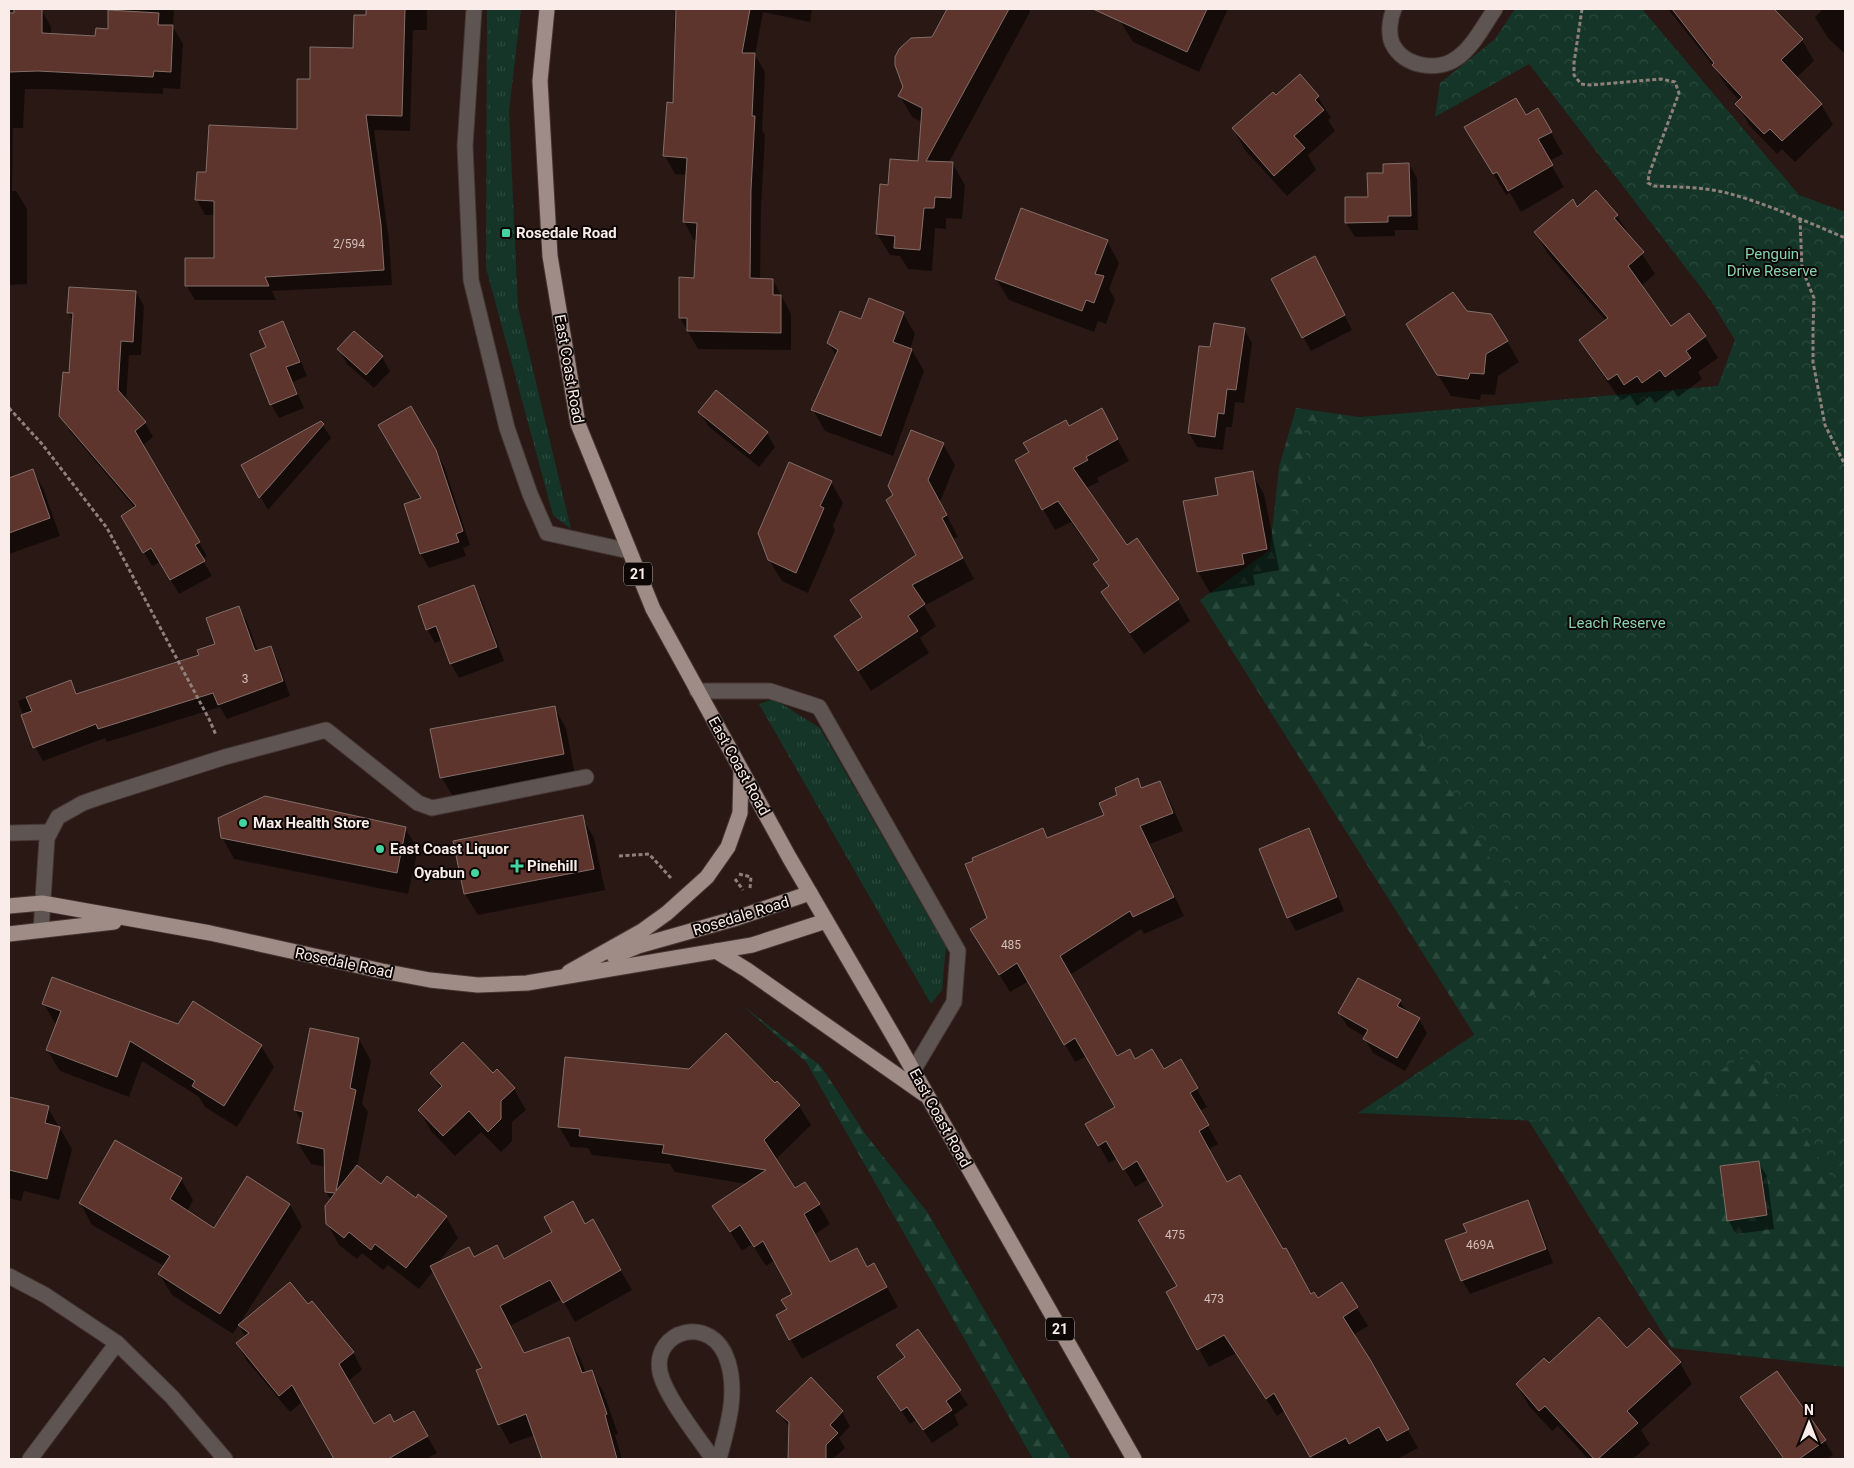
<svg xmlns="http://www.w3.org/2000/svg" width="1854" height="1468" font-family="Roboto,sans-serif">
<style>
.grass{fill:url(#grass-tufts)}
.forest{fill:url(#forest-firs)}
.park{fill:url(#park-crowns)}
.shadow{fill:#0007;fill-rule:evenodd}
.building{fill:#5d352c;stroke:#846e69}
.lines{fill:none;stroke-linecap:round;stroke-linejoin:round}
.minor-casing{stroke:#463632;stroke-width:17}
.major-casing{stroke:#463632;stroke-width:17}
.path{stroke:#8f807c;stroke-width:3;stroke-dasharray:4 2.5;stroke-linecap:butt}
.minor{stroke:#5e5452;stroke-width:15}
.major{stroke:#a08c87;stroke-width:15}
.poi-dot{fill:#44d49f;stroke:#0c0604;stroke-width:2}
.labels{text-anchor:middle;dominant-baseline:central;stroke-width:4;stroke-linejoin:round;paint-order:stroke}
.number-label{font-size:12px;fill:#d2beba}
.shield{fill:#0c0604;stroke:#b2a7a4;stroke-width:1}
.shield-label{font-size:14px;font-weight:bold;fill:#f9ece9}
.poi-label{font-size:15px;font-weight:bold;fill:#f9ece9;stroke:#0c0604;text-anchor:start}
.park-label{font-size:15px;fill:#87d2b1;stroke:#0c0604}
.street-label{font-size:15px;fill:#f9ece9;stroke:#0c0604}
</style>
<defs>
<pattern id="grass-tufts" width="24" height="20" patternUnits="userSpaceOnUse" patternTransform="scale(1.25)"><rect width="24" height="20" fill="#143528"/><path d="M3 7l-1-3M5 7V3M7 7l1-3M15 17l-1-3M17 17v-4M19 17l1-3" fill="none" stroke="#2b493d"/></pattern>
<pattern id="forest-firs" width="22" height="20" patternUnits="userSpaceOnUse" patternTransform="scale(1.25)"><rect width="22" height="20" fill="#143528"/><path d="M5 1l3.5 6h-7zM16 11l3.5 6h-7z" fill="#2b493d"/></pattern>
<pattern id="park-crowns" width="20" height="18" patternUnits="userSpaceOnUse" patternTransform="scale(1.25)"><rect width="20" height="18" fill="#143528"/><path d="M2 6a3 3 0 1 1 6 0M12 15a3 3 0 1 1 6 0" fill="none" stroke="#2b493d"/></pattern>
</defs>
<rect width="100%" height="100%" fill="#291814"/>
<g class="grass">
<path d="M487,9h34l-12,102 9,196 53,222 -18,-14 -67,-247z"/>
<path d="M774,699l46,29 126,219 -4,43 -11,14 -172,-300z"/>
</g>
<g class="forest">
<path d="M1845,212v1155l-173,-19 -472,-748 70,-50 9,-83 17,-59 92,13 330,-35 17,-46 -23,-38z"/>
<path d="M742,1005l79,61 45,69 62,78 143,246h-38l-227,-397z"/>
</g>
<path class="park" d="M1515,9h127l157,186 46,17v986l-96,-145 -119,72 -272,-12 200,-135 -269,-472 20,-18 -6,-66 415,-36 17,-46 -23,-38 -183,-238 -94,53 5,-34 55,-44z"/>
<g class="shadow">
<path d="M15,9h26l10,18v8l45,2 13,-7 1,-21h64l-1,18 10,17 -3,45 -17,-1v6l-114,-5h-24l-2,39h-10l-1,63h4l11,18v75l-17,1v26h-1v-297h6z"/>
<path d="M368,9h59v21h-14l-3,101 -36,-1 15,111 3,44 -120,6 4,9h-81l-9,-15 29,-26v-44h-10l-8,-15 10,-27 91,-43 13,-49 44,-31 13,-34z"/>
<path d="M675,9h137l-2,13 -47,-10 -8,43 10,17 -3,58 3,5 -4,73 -1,72h13l18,34v36l-93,-1 -18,-31v-39h15l2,-39h-3l-10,-18 4,-47 -13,-1 -10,-18 3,-52h6l2,-69 -2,-4z"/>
<path d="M948,9h81l1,3 -82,152h5l12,21 -3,34 -16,-1v11l-11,-1 -3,43 -24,-2 -8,-13 -10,-1 -13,-21 42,-71 3,-41 -10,-5 -12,-21 4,-9 -6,-33 6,-10 7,-5 22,-1z"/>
<path d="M1126,9h102l-29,63 -66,-30 -13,-21z"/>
<path d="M1668,9h71l15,18 19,-18 29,31 12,21 -18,17 25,26 12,21 -38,37 -13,-13 -5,5 -28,-29 -12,-21 3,-3 -14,-15 -11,-18z"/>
<path d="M1823,9h22v45l-17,-16 -13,-21z"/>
<path d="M1300,76l18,21 13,21 -3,2 7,11 -27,24 8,15 -29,26 -42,-46 -12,-22 43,-31z"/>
<path d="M1538,110l25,44 -14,7 15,26 -43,25 -11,-19 -4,2 -28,-47z"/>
<path d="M1409,164l8,14 1,52h-23v6l-40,1 -9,-14v-24l24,-1 14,-23z"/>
<path d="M1577,209l40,7 38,58 -14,12 30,42 18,-13 16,22 13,21 -20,14 4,7 -24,18 -5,-7 -18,13 -5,-7 -13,10 -7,-11 -9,6 -28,-40 -13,-21 26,-19 -58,-67 -12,-21z"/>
<path d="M1107,241l12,22 -10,26 6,10 -9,25 -8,-3 -4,11 -85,-32 -13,-21z"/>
<path d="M1315,258l37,72 -41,21 -8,-14z"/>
<path d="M136,292l8,14 -3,49h-12l-3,46 19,22 8,14 -11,9 65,110 -5,3 10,17 -33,18 -19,-32 -8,4 -29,-50 12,-8 -66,-78 -8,-14 9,-42 4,-52 -6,-9z"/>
<path d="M1466,312l41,29 12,21 -21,14 -3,19 -14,-1 -1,6 -29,-4 -31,-51z"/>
<path d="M903,313l12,21 -5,15 2,1 12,21 -31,85 -68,-25 -12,-21 23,-54 -7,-13 32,-22z"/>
<path d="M282,323l9,14 16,39 -14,6 11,26 -25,10 -8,-14 -20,-50 17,-6z"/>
<path d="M1244,329l8,14 -8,60 -9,-1 -3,25h-6l-3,23 -26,-3 -8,-14 22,-84z"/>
<path d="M339,349l43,8 8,14 -16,17 -27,-24z"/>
<path d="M716,391l51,42 8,14 -16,20 -51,-41 -8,-14z"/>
<path d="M411,408l33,58 26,79 -7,3 3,8 -37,12 -8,-14 -16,-49 18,-6z"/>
<path d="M322,424l9,14 -63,72 -25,-44zM296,453h3l-33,39 -2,-2z"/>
<path d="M1069,427l44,4 16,30 -32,17 2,4 -13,6 40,59 10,-7 42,60 12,21 -46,33 -29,-41 -12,-21 6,-4 -14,-24 4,-3 -28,-39 -16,8 -12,-21z"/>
<path d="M943,444l12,21 -15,37 18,35 -5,2 21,40 -50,27 12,20 -16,12 9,15 -58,38 -35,-55 26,-18 -10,-18 65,-44 -23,-61z"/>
<path d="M33,471l10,17 17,48 -51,18v-75z"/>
<path d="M1252,473l12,21 15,76 -26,5 2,10 -45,8 -12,-21 -13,-70 35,-6z"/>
<path d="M831,482l12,21 -10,23 2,4 -27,63 -26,-12 -13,-21z"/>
<path d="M474,587l8,14 22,60 -45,17 -8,-14 -8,-24 -8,3 -8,-14z"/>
<path d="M239,608l8,14 11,30 12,-5 8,14 12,35 -63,23 -7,-12 -113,35 -2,-4 -62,23 -8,-14 -17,-46 53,-19 7,12 123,-38 16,-12z"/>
<path d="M554,707l12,21 9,47 -121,23 -13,-21z"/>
<path d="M1137,780l5,9 18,-6 10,18 13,30 -33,13 34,72 -40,18 -3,-5 -71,46 47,83 18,3 28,9 18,-9 26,46 -8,4 19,33 -10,6 19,33 55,68 29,44 6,5 25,-16 26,42 -15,9 65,113 -21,11h-84l-28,-48 -8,5 -41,-63 -27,14 -42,-74 12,-6 -14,-81 -16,-27 -14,8 -17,-29 -9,5 -22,-39 29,-17 -29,-51 -12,6 -46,-81 -19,11 -28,-45 7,-29 59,-78 57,-24 14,-20z"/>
<path d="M582,817l12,21 11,52 -127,25 -13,-21 -10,-52z"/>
<path d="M405,828l13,21 -10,45 -174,-35 -12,-22z"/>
<path d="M1308,829l8,14 28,68 -48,20 -8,-14z"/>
<path d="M1400,1001l7,11 12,7 8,14 -22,38 -32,-18 -8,-14 1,-2 -18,-10 -9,-14z"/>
<path d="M44,1004l217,42 13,21 -37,60 -32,-20 -6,-10 -57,-36 -13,36 -69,-26 -13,-21 9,-25z"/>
<path d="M359,1039l12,22 -9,42 6,9 -11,55 24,19 35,13 30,18 12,21 -20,25 36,-5 30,2 88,-39 40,69 -57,32 -13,-23 -52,27 14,28 45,-16 11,20 6,15 5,-2 12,20 15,43 -3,1 7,24h-64l-5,-16 -16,-9 -27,10 -11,-20 -15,-56 -50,-98 -15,19 -31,-24 -5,5 -21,-17 -5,6 -18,-14 -12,-22 4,-23 -5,-8 -1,-25 -14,-3 -13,-21 4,-21 -7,-12z"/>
<path d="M432,1073l61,1 21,15 12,21 -14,12v19l-11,11 -20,-20 -26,24 -24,-25 -12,-21 22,-21z"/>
<path d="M775,1085l24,21 12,19 -36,35 20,30 24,15 11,19 -16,11 16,28 37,6 18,15 13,23 -96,52 -25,-43 11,-6 6,-16 -19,-34 -9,6 -14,-22 -10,7 -28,-45 33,-22 -72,-12 -5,-8 -78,-9 -4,-7 -17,-1 -12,-20z"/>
<path d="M9,1098l39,10 24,41 -13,51 -35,-9 -3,10 -12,-3z"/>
<path d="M1758,1162l9,14 7,53 -38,5 -8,-14z"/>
<path d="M248,1178l42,27 12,21 -69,108 -61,-39 -13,-21 5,-8 -72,-41 -12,-22 101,-24 12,21 -6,12 27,18z"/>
<path d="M1527,1201l8,14 18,48 -83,31 -8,-14z"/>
<path d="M308,1306l45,46 9,18 -14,11 25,44 21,-1 19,-12 24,41 -11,6h-90l-33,-58 -13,11 -43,-51 -10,-17 9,-7 -7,-11z"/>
<path d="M918,1331l50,74 -14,10 5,10 -27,18 -16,-23 -6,4 -31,-47 26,-19 -8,-13z"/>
<path d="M1627,1350l53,13 12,21 -51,46 9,14 -17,15h-45l-30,-33 -6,5 -23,-25 -12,-21 32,-20z"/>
<path d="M1777,1373l48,68 8,14 -6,4h-44l-33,-47 -8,-14z"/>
<path d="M778,1411l64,1 8,14 -11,12 6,10 -12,11h-43v-31z"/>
</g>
<g class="building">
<path d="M14,9h28v24l53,3 1,-8 12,1v-19l51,3 -1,12h15l-2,47 -17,-1 -1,6 -115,-6 -29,1v-59h5z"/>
<path d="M366,9h39l-3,107 -36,-1 15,110 3,45 -119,7 4,9h-84v-28h29v-57l-19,-1 2,-28h9l3,-47 88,4v-50h13v-32l43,1 1,-33h12z"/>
<path d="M676,9h74l-8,44h13l-3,63h3l-4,73 -1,89 23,1v16h8v38l-94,-2v-13h-8v-41l15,1 3,-55 -14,-1 4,-64 -24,-2 4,-54 6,1z"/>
<path d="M947,9h62l-83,152 27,1 -2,36 -16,-1 -1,11h-10l-4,42 -26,-2 1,-12 -19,-2 4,-50 8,1 2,-26 28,2 4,-53 -24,-12 5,-9 -8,-22v-8l4,-8 12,-11 21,-1z"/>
<path d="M1093,9h114l-20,43z"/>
<path d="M1672,9h102l29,30 -22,21 41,44 -40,37 -12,-12 -6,5 -29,-30 7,-7 -30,-32 2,-2z"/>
<path d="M1300,74l19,22 -4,4 9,10 -30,26 11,12 -31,28 -42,-48 41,-36 3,3z"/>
<path d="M1516,98l10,17 12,-7 14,24 -14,7 15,26 -45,26 -11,-19 -4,2 -29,-47z"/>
<path d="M1409,163l2,53h-23v6l-43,1v-26h23l-1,-24h16v-9z"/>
<path d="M1596,190l22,25 -4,3 30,34 -16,14 43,60 18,-13 17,23 -20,15 5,7 -26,19 -5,-7 -18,13 -5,-7 -13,9 -7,-11 -9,6 -29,-40 29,-22 -74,-86 39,-33 4,8z"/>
<path d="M1021,208l87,32 -13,34 9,2 -10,27 -8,-3 -4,11 -87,-32z"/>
<path d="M1315,256l30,59 -43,23 -31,-59z"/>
<path d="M69,287l67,4 -3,51 -12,-1 -3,49 28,32 -11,9 65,111 -5,3 10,16 -35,19 -19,-32 -8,5 -22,-37 15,-10 -77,-90 4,-44 6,1 4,-60h-6z"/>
<path d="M1453,292l14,19 24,3 17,27 -22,13 -2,20 -14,-1 -2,6 -31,-4 -31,-51z"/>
<path d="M869,298l35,14 -11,30 19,7 -31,87 -70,-26 27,-60 -11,-7 13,-32 21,8z"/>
<path d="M283,321l17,41 -14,5 11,27 -27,11 -20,-51 16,-7 -7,-16z"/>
<path d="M1214,323l31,5 -9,62 -9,-1 -3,25 -6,-1 -3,24 -27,-4 11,-87 11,1z"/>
<path d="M354,331l29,25 -17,19 -29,-26z"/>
<path d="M716,390l52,42 -18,22 -52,-42z"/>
<path d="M411,406l25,44 27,81 -7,3 3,8 -39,12 -16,-50 17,-6 -43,-73z"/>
<path d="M1102,408l16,31 -32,18 2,3 -15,8 54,77 10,-7 42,61 -49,34 -29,-41 8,-6 -16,-22 6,-4 -41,-59 -16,9 -27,-50 14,-8 -6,-9 43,-23 3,6z"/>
<path d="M321,421l3,3 -65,74 -18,-33z"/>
<path d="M911,430l33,13 -16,37 19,35 -5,3 21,40 -51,27 13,19 -17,12 10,15 -60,40 -24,-35 28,-19 -12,-17 66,-45 -30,-55 7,-5 -5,-9z"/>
<path d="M789,462l43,19 -12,25 4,2 -28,65 -28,-13 -10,-27z"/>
<path d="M33,469l17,49 -41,15v-55z"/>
<path d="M1253,471l14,78 -25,5 2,10 -47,8 -14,-71 35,-6 -3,-17z"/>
<path d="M474,585l23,62 -47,17 -14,-38 -10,4 -8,-24z"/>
<path d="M239,606l16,45 16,-5 12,35 -65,24 -5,-12 -115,36 -2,-5 -63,24 -12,-33 11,-4 -6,-14 45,-17 5,14 123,-39 -2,-5 18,-6 -9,-26z"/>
<path d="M555,706l9,48 -124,24 -10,-49z"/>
<path d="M1138,778l3,10 19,-7 13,32 -33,13 34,71 -41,20 -3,-6 -70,45 57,100 13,-7 5,10 17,-10 12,20 17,-10 17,29 -8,5 19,32 -10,6 28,51 13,-7 43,74 3,-1 25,46 3,-2 4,6 24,-16 16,25 -15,10 28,44 38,68 -22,12 -8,-14 -30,17 -3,-6 -36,19 -36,-64 -8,6 -42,-64 -27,15 -31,-58 11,-6 -39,-66 25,-14 -26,-45 -14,9 -17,-29 -8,5 -13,-22 30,-17 -40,-69 -11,7 -47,-82 -18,12 -29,-46 17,-11 -22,-54 8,-3 -1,-3 71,-30 4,10 57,-23 -5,-12 18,-8 -2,-7z"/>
<path d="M265,796l141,31 -9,46 -176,-35 -3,-20z"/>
<path d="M583,815l11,54 -130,25 -11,-53z"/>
<path d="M1309,828l28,69 -50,21 -28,-69z"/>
<path d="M52,977l126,47 15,-23 69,44 -38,61 -32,-20 3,-5 -65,-40 -13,36 -71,-27 15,-39 -19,-7z"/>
<path d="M1358,978l43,22 -4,6 23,12 -23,40 -34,-19 5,-9 -30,-17z"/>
<path d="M310,1028l49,10 -9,50 6,2 -20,101 21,-26 24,19 6,-8 29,22 2,-4 29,22 -41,52 -31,-24 -4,6 -22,-18 -5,6 -18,-14 -1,-18 10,-13 -10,-1 -1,-43 -27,-6 6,-31 -9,-2z"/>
<path d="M726,1033l49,50 2,-2 23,24 -36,35 31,48 10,-6 15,22 -16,10 26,48 27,-14 10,19 7,-4 13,24 -98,53 -13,-25 11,-6 -6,-9 11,-6 -29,-53 -9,6 -14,-22 -10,7 -18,-26 54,-36 -104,-17 2,-8 -85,-9 1,-7 -22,-2 7,-70 124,12z"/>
<path d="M463,1042l30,31 4,-4 18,19 -14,13v18l-13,13 -19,-21 -26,25 -25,-26 24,-24 -12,-13z"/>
<path d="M9,1097l40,9 -4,17 15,4 -13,52 -38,-9z"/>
<path d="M115,1140l67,38 -12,21 44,29 33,-52 43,28 -70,110 -62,-40 12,-18 -91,-53z"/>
<path d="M1759,1161l8,54 -40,6 -7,-55z"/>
<path d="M1528,1200l18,49 -85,32 -16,-41 22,-8 -4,-8z"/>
<path d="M573,1201l12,23 8,-5 28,51 -58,33 -13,-23 -50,26 24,47 45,-16 13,36 10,-3 15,44 -2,1 12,44h-75l-16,-45 -28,11 -22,-55 6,-2 -52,-102 39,-19 5,10 23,-12 7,14 48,-27 -8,-15z"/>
<path d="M290,1282l18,22 4,-3 42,51 -15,12 35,60 16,-10 4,8 20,-11 14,25 -40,23h-54l-42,-74 -13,11 -43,-53 13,-10 -11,-8z"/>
<path d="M1599,1317l28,31 22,-20 32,34 -54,49 11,12 -40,36h-4l-49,-53 -6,5 -23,-27 28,-26 5,5z"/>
<path d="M918,1329l43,61 -15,11 6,9 -29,20 -16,-23 -6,4 -24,-34 28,-20 -9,-12z"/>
<path d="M1777,1371l49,69 -27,19h-15l-44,-62z"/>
<path d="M811,1377l32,34 -13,14 8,8 -12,12v14h-38l1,-37 -13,-11z"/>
</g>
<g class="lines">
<g class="minor-casing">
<g id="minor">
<path d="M474,9l-9,137 6,134 36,148 23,66 17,39 82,18"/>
<path d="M1394,9c-4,9 -6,24 -2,34 11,24 46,29 65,15 16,-11 27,-33 38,-49"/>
<path d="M697,691h73l49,16 139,244 -4,51 -41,69"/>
<path d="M9,833l41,-1"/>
<path d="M41,930l6,-92 11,-21 25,-14 20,-7 122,-39 101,-27 92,73 14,5 154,-31"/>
<path d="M9,1276l36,19 72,48 55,54 53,62"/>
<path d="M30,1459l87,-116"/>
<path d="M713,1459c-15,-22 -48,-63 -53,-87 -8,-42 53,-60 68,-10 10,33 -1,66 -9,97"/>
</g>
</g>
<g class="major-casing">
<g id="major">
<path d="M547,9l-7,72 10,175 28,168 75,185 136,248 109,187 236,415"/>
<path d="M9,906l33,-3 168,30 172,38 48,9 48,5 49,-2 225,-38 74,-24"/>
<path d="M9,934l105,-12"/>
<path d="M716,951l31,19 177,124"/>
<path d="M614,956l24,-10 99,-28 73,-25"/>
<path d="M569,972l73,-41 25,-18 40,-36 21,-30 12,-34 1,-41"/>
</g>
</g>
<g class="path">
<path d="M1582,9l-8,54v12l7,9 10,1 70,-6 14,3 4,11 -30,81 -1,9 6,3c24,1 50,1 73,7 38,10 81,29 118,45"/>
<path d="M1800,219l2,50 12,29 -1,31v33l12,63 20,40"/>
<path d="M9,408l33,36 65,84 102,191 7,16"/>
<path d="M619,856l30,-2 22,24"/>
<path d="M739,874l12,3 -1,11"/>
<path d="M735,879l8,11"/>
</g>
<use href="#minor" class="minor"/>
<use href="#major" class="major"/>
</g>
<g class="poi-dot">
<rect x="501" y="228" width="10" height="10" rx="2.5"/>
<circle cx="243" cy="823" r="5"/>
<circle cx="380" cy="849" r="5"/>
<path d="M514.5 858.5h5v5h5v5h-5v5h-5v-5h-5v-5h5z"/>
<circle cx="475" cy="873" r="5"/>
</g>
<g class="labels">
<g class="number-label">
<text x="349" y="244">2/594</text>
<text x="245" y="679">3</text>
<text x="1011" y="945">485</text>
<text x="1175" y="1235">475</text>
<text x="1480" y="1245">469A</text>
<text x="1214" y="1299">473</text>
</g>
<g class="shield">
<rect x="624" y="562.5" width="28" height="23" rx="4"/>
<rect x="1046" y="1317.5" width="28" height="23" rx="4"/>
</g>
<g class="shield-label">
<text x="638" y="574">21</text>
<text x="1060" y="1329">21</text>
</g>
<g class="poi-label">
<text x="516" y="233">Rosedale Road</text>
<text x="253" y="823">Max Health Store</text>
<text x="390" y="849">East Coast Liquor</text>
<text x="527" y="866">Pinehill</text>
<text x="465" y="873" text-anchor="end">Oyabun</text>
</g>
<g class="park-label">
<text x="1772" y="254">Penguin<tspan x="1772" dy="17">Drive Reserve</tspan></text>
<text x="1617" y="623">Leach Reserve</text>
</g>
<g class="street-label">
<text transform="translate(569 369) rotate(80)">East Coast Road</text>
<text transform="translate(739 766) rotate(61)">East Coast Road</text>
<text transform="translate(741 916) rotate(-17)">Rosedale Road</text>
<text transform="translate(344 963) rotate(12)">Rosedale Road</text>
<text transform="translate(940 1118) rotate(61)">East Coast Road</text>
</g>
</g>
<rect width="1854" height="1468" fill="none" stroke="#f9ece9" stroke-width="20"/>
<g transform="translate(1809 1423)" stroke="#0c0604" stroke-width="4" paint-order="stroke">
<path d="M0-4L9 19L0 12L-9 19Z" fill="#f9ece9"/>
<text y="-8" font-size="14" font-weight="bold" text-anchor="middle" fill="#f9ece9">N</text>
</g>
</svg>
